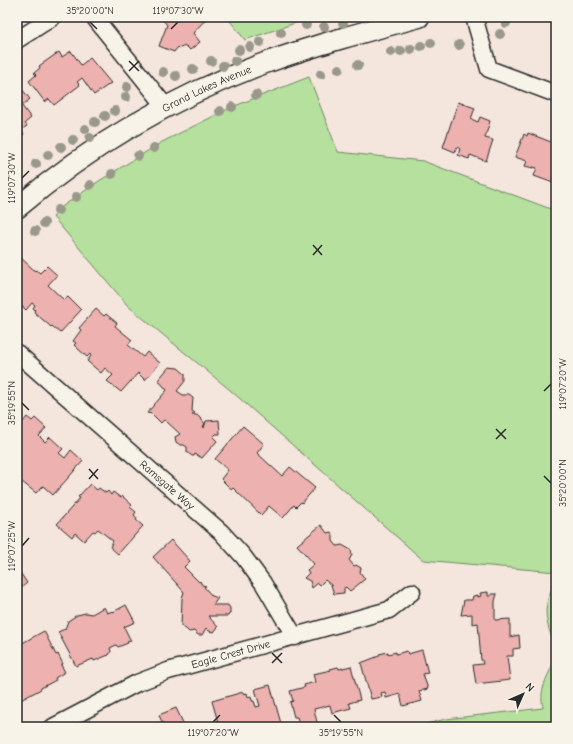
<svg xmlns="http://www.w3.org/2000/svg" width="573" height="744" font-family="'Comic Neue',sans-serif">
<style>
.green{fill:#b5e09e;stroke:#708664}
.building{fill:#edb1af;stroke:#2b2b2b}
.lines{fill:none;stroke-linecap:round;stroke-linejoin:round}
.minor-casing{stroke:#2b2b2b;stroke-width:19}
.tertiary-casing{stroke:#2b2b2b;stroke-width:23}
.minor{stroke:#f7f3e8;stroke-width:16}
.tertiary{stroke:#f7f3e8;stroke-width:20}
.tree{fill:#99988b}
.ticks{fill:none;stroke:#2b2b2b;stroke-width:1.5}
.labels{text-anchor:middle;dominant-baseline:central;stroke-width:3.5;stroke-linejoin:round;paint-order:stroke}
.street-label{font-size:11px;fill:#2b2b2b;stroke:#f7f3e8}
.neatline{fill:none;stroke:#2b2b2b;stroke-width:1.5}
.ticks-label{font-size:10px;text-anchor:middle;fill:#2b2b2b}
</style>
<rect width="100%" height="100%" fill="#f5e6dd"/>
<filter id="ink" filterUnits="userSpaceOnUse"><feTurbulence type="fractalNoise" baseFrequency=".025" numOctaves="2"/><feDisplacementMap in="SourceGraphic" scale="8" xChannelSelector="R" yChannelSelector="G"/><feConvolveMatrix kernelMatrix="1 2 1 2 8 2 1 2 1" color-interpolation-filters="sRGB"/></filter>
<g filter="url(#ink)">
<g class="green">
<path d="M227,17h86l-68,23z"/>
<path d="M309,77l29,75 85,9 133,50v361l-133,-12 -193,-170 -102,-84 -75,-89 10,-11 36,-25 63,-39 70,-35z"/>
<path d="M556,580v147h-142l32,-8 97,-11c-1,-6 -2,-12 0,-19 2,-12 11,-22 12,-35 0,-12 -6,-21 -8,-33 -3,-15 2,-28 9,-41z"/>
</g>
<g class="building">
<path d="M166,17h38l2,2 -13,14 7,9 -10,8 -4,-4 -6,2 -2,-1 -4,5 -15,-6 8,-21 -4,-5z"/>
<path d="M71,51l10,14 9,-7 21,25 -17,12 -12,-17 -5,4 3,3 -26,20 -5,-6 -4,3 -16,-21 7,-6 -2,-2 6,-5 -1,-2 20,-14 3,5z"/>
<path d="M21,88l9,11 -8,7 9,12 -6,5 2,3 -6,4 3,4 -7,5v-48z"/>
<path d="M458,102l17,6 -4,11 7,3 2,-5 10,4 -5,17 8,2 -7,21 -16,-6 -1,4 -11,-4 2,-6 -3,-2 -2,5 -12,-5z"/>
<path d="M528,133l28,11v40l-22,-8 3,-8 -4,-1v1l-8,-2 2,-5 -12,-4 9,-23 3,2z"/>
<path d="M20,257l15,14 1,-1 4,3 7,-7 10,9 -9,10 16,15 4,-3 13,13 -21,23 -8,-7 -1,1 -17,-15 1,-2 -2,-2 2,-3 -3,-2 -6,7 -9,-8v-42z"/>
<path d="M96,309l8,7 2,-2 11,9 -2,3 17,14 -4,5 15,12 4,-5 13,11 -15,17 -7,-7 -17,19 -14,-11 6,-6 -8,-7 -4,5 -14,-12 4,-5 -1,-2 -3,3 -13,-12 2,-2 -3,-2 8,-11 -2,-2z"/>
<path d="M169,367l9,1 7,6v7l-8,10 6,4h6l4,3 -1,13 3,2 -3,2h5l5,5 3,4 -2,2 1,2 2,-7 13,-1 1,14h-4l-3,3 4,4 -15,17 -7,-4 -1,2h-2l-5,-4v-5l-3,-2h-4l-4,-3 -1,-5 5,-3 -14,-13 -2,-1 -3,3 -9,-9 -5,-1 20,-23 -9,-10z"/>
<path d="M27,417l5,4 3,-3 11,10 -7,8 6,6 5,-5 13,12 -4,4 6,5 6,-8 12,11 -30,34 -10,-9 -7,7 -19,-15v-49z"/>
<path d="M243,426l21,18 -7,9 25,23 8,-9 25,21 -13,15 -1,-1 -5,5 -2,-2 -11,13 -14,-12 -8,9 -28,-27 -1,1 -3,-2 -8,-8 7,-9 -13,-11z"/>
<path d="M90,484l7,6 2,-2 7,5 2,-2 3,4 2,-3 8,6 1,-2 10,9 -2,2 6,5 -2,3 3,3 -1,2 7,6 -25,28 -8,-7 3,-6 -15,-12 -3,3 -2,-1 -9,10 -9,-8 -3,4 -15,-13 23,-26 -2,-1z"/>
<path d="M321,525l6,8 4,-1 2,3v6l4,5 5,-1 9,5 1,5 -3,5 5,6 2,-1 5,3 -1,4 5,7 -15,12 -4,-4 -2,1v5l-10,1 -3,-9 -6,-5 -5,5 -2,-2 -6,5 -2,-7 -6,-3 5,-5 -2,-3 7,-6 -17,-19z"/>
<path d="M171,540l19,21 -6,6 15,15 1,-1 2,4 4,1 -2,1 8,9 6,2 -5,7h15l2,3v5l-2,3h-20l10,11 -4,5 -5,-1 -3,-3 -4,7h-4l-4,-4 -5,1 -3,-3 -5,-3 1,-28 2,-6 -31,-35z"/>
<path d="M17,568l10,15 -10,8z"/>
<path d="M488,592v4h3v-2h6l-2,7v19l15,-1v18l9,-2 1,13 -7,1v7h-6l3,24 -34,4 -3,-19 10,-1 -1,-4h-1l-3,-37 -6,1v-10l-11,1 3,-15h8l1,-4 5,-1v2l3,-1 -1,-3z"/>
<path d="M126,605l9,17 -11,5 7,14 -4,1 1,1 -10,4 -2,-2 -6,3 1,3 -2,4 -3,1 -12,5 -1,-2 -17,7 -18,-34 7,-3 3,-8 9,-6 9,-2 6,1 12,-7 3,6 6,-2v1z"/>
<path d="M44,631l12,24 2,-1 5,10 -2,1 4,7 -10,6 1,2 -15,8v1l-24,13v-56z"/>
<path d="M422,650l6,23 -5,1 5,15 -9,2 3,10 -19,5 -3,-12 -14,4 -1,-6 -4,1 1,4 -11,2 -10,-36 18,-7v-2l9,-2v2l8,-2v2l11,-3 1,3z"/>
<path d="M351,666l9,34 -11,3 2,5 -19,5 -2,-8 -16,4 4,18h-18l-3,-10h-3l-4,-15 3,-1 -3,-10 15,-4 -1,-2 11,-3 -2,-8 18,-4 -1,-1 8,-2 1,2z"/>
<path d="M270,685l12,42h-79v-1l15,-4 -6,-21 31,-9 1,2 3,-1 1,4 3,-1 1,5h2l2,6 4,-1 -5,-17z"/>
<path d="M176,708l9,19h-21l-5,-12z"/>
</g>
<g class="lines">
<g class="minor-casing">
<g id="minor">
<path d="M94,17l72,90"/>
<path d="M474,17l15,52 67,25"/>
<path d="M17,40l36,-23"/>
<path id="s1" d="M17,353l204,179 22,24 20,27 32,54"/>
<path id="s2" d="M53,727l84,-44 31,-12 221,-61 23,-18"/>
</g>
</g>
<g class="tertiary-casing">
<g id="tertiary">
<path id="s3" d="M17,208c73,-62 158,-112 248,-145 50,-18 102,-32 154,-46"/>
</g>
</g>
<use href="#minor" class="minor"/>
<use href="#tertiary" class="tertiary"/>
</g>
<g class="tree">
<circle cx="343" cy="23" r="5"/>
<circle cx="506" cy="23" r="5"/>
<circle cx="306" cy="25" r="5"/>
<circle cx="324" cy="27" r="5"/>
<circle cx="281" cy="33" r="5"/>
<circle cx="500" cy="34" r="5"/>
<circle cx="260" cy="42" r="5"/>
<circle cx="431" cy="43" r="5"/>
<circle cx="459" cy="45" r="5"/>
<circle cx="421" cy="46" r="5"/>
<circle cx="250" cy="47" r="5"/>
<circle cx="411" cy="49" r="5"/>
<circle cx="239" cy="50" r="5"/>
<circle cx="401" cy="51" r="5"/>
<circle cx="391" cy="52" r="5"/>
<circle cx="211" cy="61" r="5"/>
<circle cx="235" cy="61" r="5"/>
<circle cx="358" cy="65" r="5"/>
<circle cx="223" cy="66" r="5"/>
<circle cx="193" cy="69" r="5"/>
<circle cx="339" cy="69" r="5"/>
<circle cx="163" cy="72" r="5"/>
<circle cx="321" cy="74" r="5"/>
<circle cx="176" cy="76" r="5"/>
<circle cx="127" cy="87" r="5"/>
<circle cx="256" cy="95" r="5"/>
<circle cx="126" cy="97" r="5"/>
<circle cx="232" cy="107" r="5"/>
<circle cx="115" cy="111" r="5"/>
<circle cx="220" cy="111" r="5"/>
<circle cx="105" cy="116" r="5"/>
<circle cx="95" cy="122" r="5"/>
<circle cx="85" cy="129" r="5"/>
<circle cx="90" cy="138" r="5"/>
<circle cx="73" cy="140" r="5"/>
<circle cx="61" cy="147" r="5"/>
<circle cx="154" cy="148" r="5"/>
<circle cx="48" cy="155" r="5"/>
<circle cx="138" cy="156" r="5"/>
<circle cx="36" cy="164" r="5"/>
<circle cx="112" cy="174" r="5"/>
<circle cx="90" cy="185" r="5"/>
<circle cx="76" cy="197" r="5"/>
<circle cx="58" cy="210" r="5"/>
<circle cx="44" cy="223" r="5"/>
<circle cx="35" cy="231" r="5"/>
</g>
</g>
<path class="ticks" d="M90,22l7,7M171,29l7,-7M129,61l10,10M129,71l10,-10M22,178l7,-7M313,245l9,10M313,255l9,-10M544,391l7,-7M22,403l7,7M496,429l10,10M496,439l10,-10M89,469l9,10M544,476l7,7M89,479l9,-10M22,546l7,-8M272,653l10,10M272,663l10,-10M334,715l7,7M213,722l7,-7"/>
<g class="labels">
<g class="street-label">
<text stroke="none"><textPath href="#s3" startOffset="225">Grand Lakes Avenue</textPath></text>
<text stroke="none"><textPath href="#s1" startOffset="200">Ramsgate Way</textPath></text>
<text stroke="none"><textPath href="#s2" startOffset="193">Eagle Crest Drive</textPath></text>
</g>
</g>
<rect width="573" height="744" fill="none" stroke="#f7f3e8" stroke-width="44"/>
<g transform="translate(523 694) rotate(45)" stroke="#f7f3e8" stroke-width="3" paint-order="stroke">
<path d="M0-3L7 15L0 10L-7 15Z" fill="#2b2b2b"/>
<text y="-6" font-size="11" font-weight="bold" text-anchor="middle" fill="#2b2b2b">N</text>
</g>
<rect x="22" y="22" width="529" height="700" class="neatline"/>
<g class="ticks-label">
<text x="90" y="14">35°20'00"N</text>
<text x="178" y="14">119°07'30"W</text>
<text transform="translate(11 178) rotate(-90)" y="4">119°07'30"W</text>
<text transform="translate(562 384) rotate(-90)" y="4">119°07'20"W</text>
<text transform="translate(11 403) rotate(-90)" y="4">35°19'55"N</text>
<text transform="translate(562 483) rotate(-90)" y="4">35°20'00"N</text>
<text transform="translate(11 546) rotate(-90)" y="4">119°07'25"W</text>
<text x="213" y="736">119°07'20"W</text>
<text x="341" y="736">35°19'55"N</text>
</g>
</svg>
